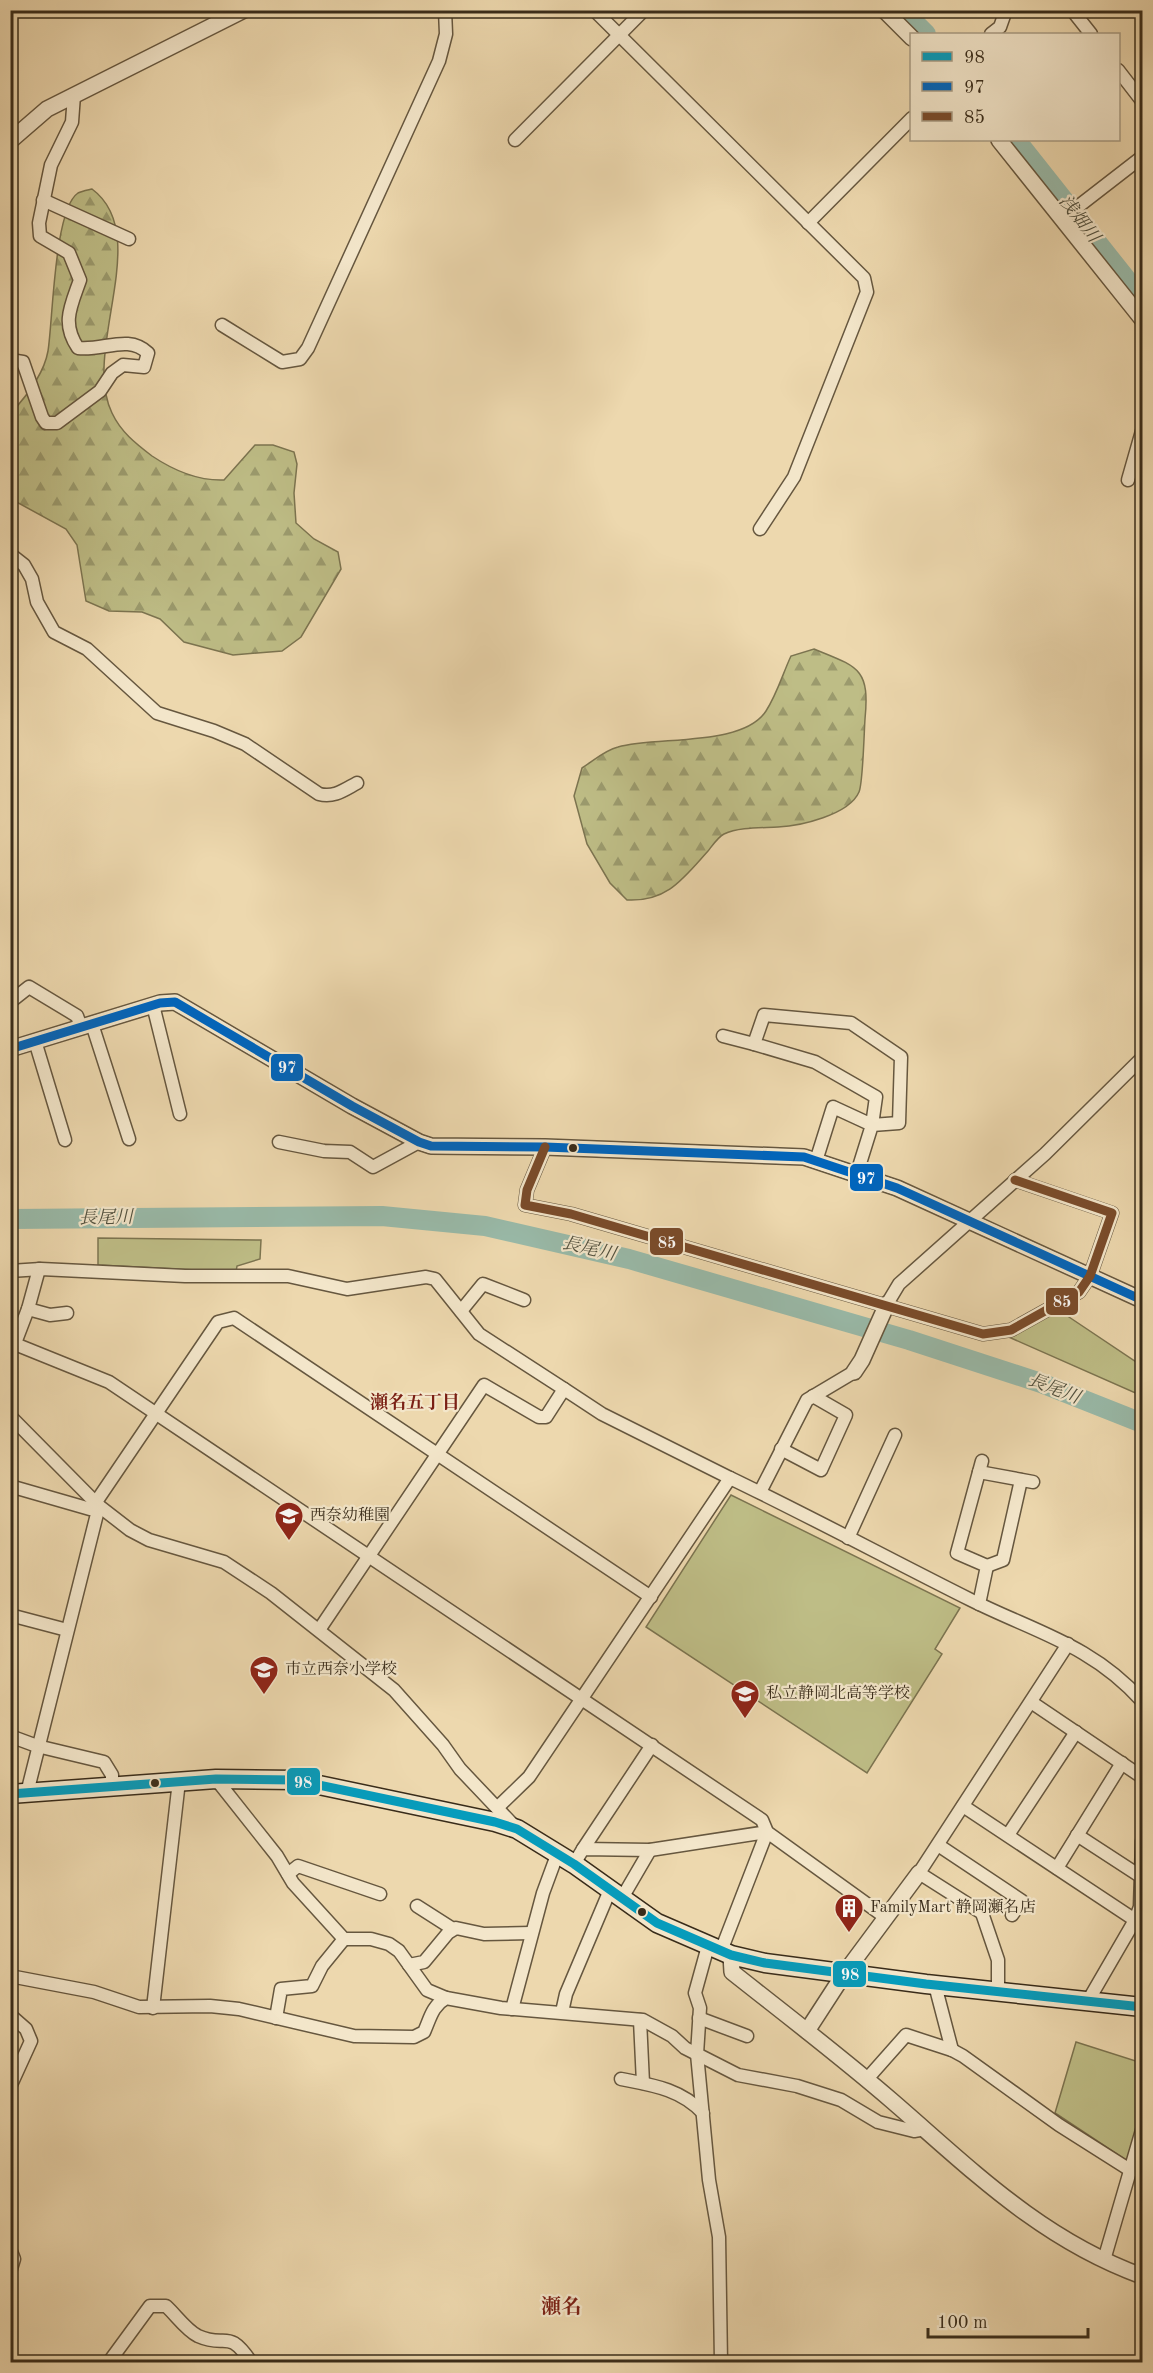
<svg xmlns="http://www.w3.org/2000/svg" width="1153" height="2373" font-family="'Old Standard TT','Noto Serif JP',serif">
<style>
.green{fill:#bebd86;stroke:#7c7450;stroke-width:1.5}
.forest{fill:url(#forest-firs);stroke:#7c7450;stroke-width:1.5}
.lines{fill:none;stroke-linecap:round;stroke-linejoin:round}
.river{stroke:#99baa9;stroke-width:20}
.minor-casing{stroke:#66573f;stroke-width:15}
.tertiary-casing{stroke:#66573f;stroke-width:18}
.secondary-casing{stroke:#392c1a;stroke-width:21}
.minor{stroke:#f3e6ca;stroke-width:12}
.tertiary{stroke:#f3e6ca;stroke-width:15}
.secondary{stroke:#f3e6ca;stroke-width:18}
.bus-1-casing{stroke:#f3e6ca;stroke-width:14}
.bus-2-casing{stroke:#f3e6ca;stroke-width:14}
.bus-3-casing{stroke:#f3e6ca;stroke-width:14}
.bus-1{stroke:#069cbc;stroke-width:9}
.bus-2{stroke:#0065bd;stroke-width:9}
.bus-3{stroke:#7a4b2a;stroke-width:9}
.bus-dot{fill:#392c1a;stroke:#f3e6ca;stroke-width:2}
.labels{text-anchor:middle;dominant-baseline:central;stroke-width:4.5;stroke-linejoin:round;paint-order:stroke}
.poi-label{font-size:16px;fill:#392c1a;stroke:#f3e6ca;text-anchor:start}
.water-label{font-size:18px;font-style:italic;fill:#51503e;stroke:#f3e6ca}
.neighbourhood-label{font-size:18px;font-weight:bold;fill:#7a1f14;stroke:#f3e6ca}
.quarter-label{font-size:20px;font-weight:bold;fill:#7a1f14;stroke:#f3e6ca}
.line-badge{stroke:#f3e6ca;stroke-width:2}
.badge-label{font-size:16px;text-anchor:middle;font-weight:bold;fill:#fff}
</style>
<defs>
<pattern id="forest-firs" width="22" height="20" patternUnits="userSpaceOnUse" patternTransform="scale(1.5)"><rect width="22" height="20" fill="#bebd86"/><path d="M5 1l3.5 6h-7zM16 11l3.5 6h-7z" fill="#9b9a6d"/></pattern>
</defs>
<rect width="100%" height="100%" fill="#edd8ae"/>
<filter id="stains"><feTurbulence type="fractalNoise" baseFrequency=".00333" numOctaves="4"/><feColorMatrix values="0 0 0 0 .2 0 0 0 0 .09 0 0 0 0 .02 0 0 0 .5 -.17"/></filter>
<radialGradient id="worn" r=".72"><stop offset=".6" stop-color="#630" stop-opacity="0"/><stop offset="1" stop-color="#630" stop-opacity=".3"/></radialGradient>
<g class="green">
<path d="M98,1238l163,2 -1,19 -23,7 -1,6 -138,-7z"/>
<path d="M1057,1309l85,57v24l-2,5 -136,-60z"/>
<path d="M731,1495l229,113 -25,41 7,5 -75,119 -221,-146z"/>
<path d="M1076,2042l66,21v48l-13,51 -74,-49z"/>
</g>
<g class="forest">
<path d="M92,189c62,46 -11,161 20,224 9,19 23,30 40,43 21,14 47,25 72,24l31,-35h18l21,7 3,12 -3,29 2,30 18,16 24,13 3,17 -40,68 -19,14 -49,4 -49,-13 -24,-23 -18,-7 -33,-1 -23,-10 -9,-56 -11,-16 -55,-30 -1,-85c16,-17 34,-40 38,-63 5,-31 6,-142 30,-158 4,-2 10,-3 14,-4z"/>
<path d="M814,649c44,18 56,19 51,70 -1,14 -2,64 -6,73 -10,23 -59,34 -81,35 -17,1 -39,0 -54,7 -6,3 -12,12 -16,17 -25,28 -41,51 -81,49l-17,-17 -23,-39 -13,-48 8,-28c11,-7 23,-18 36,-21 39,-11 125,0 148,-36 11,-17 17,-38 25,-55z"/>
</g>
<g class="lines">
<g class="river">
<path d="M902,10l24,24"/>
<path d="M1016,140l126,159"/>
<path d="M10,1219l372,-3 103,10 144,33 280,81 132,43 101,40"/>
</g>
<g class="minor-casing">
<g id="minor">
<path d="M594,10l270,268 3,14 -73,185 -34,52"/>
<path d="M1072,10l19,24"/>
<path d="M991,34l9,-7 6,-17"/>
<path d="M1118,70l24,31"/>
<path d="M515,140l129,-130"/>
<path d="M43,200l86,39"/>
<path d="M1062,219l80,-62"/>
<path d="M808,223l104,-105"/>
<path d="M222,325l60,37 18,-3 8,-11 131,-287 7,-27 -1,-24"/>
<path d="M10,360l13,2 19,55 4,6h11l43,-32 12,-18 11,-8 21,2 4,-14c-20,-19 -44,-2 -70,-5 -17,-25 -7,-42 2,-68l-11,-27 -29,-17 -1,-13 12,-58 21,-43 2,-27"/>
<path d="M1128,480l14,-49"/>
<path d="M10,554l14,11 8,14 5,23 17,30 33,17 70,64 57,18 31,13 74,50c15,4 25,-4 38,-11"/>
<path d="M10,1002l19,-15 48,29 4,11"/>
<path d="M153,1005l27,109"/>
<path d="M92,1024l37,115"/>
<path d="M723,1036l31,8"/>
<path d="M35,1041l30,99"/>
<path d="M279,1142l45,9 26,1 23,15 46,-25"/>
<path d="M545,1147l-18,43 -2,15 46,9 412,120 28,-4 68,-38 11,-16 22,-63 -97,-33"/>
<path d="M816,1161l17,-54 39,18 4,-28 -61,-35 -61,-18 10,-29 87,8 50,34 -2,66 -27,2 -15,48"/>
<path d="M10,1271l31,-2 144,7h103l59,13 79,-12 9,2 44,55 85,55"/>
<path d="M887,1304l12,-20 146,-130 97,-96"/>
<path d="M28,1309l22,6 17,-2"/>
<path d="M461,1311l22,-27 41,16"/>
<path d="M10,1342l99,40 653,438 5,12 118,85"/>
<path d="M15,1343l13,-34 11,-40"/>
<path d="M10,1416l89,90 31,24 19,10 75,22 47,31 123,97 49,55 17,24 56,59"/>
<path d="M781,1449l40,21 25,-55 -33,-19"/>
<path d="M979,1472l54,10"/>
<path d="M730,1478c81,39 161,82 241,122 64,32 121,45 171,101"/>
<path d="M10,1486l80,23 9,-3"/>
<path d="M760,1492l47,-92 47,-28"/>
<path d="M96,1502l122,-180 16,-4 417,279"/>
<path d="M848,1538l47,-103"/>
<path d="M987,1566l16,-6 18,-80"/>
<path d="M979,1604l8,-38 -30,-13 25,-92"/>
<path d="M10,1615l57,15"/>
<path d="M319,1630l165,-245 55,32h7l18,-28 38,25 128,64 -201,299 -31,30"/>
<path d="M1031,1702l111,75"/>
<path d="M10,1736l27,10 67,16 8,13v13"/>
<path d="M216,1779l61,77 16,27 51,56h27l18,5 10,7 28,39 19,8"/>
<path d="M27,1793l72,-287"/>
<path d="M963,1806l172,114 -47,81"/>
<path d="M1008,1835l68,-103"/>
<path d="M1077,1835l63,41"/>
<path d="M938,1845l84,56 -10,14"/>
<path d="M583,1849l69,-104"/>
<path d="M574,1864l9,-15 67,1 117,-18 -46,119"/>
<path d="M1057,1868l65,-105"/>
<path d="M288,1874l10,-8 82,28"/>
<path d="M622,1898l28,-48"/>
<path d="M417,1906l36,23"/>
<path d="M1135,1920l5,-13 2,-66"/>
<path d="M708,1946l-13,47 5,15 -3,46 12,126 10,57 2,125"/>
<path d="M409,1965l15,-3 24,-29 8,-5 28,6 47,-1"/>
<path d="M10,1976l84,16 45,15 71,-1 29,3 115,27 60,1 10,-5c6,-13 8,-26 22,-34l55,10 142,12 29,16 13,12 53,27 59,11 44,14 37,22 36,9 11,-2"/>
<path d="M935,1985l17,65"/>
<path d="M998,1990v-30l-16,-47 -63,-40 149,-229"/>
<path d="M153,2008l26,-227"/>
<path d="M512,2009l31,-116 14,-38"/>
<path d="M562,2012l4,-18 44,-104"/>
<path d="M10,2015l16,14 5,12 -21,46"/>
<path d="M276,2018l5,-29 31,-3 10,-20 22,-27"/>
<path d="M699,2018l48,18"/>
<path d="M640,2020l3,63"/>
<path d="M621,2079c31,6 60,10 82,34"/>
<path d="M867,2079l39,-44 46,15 11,6 96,69 71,45"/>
<path d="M10,2249l4,10 -4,13"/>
<path d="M1104,2260l38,-130"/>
<path d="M109,2362l41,-56h16c10,9 20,24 32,30 29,13 29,-9 53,26"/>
</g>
</g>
<g class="tertiary-casing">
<g id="tertiary">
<path d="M884,10l28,28"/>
<path d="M999,140l143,179"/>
<path d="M10,141l37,-32 197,-99"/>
<path d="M10,1049l150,-46 15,-1 177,104 67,36 12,4 114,1 259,10 93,31 245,112"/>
<path d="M854,1372l8,-12 25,-56"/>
<path d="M731,1955l1,17c53,42 108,84 159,128 80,69 149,139 251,176"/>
<path d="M807,2031l37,-57 75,-101"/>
</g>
</g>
<g class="secondary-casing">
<path id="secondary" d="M10,1794l206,-15 79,1 200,42 22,7 57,35 83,59 74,32 34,8 161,21 216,23"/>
</g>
<use href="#minor" class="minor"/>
<use href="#tertiary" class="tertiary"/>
<use href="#secondary" class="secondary"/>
<g class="bus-1-casing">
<path id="bus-1" d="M10,1794l206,-15 79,1 200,42 22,7 57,35 83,59 74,32 34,8 161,21 216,23"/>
</g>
<g class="bus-2-casing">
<path id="bus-2" d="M10,1049l150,-46 15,-1 177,104 67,36 12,4 114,1 259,10 93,31 245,112"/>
</g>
<g class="bus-3-casing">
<path id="bus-3" d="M545,1147l-18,43 -2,15 46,9 412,120 28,-4 68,-38 11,-16 22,-63 -97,-33"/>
</g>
<use href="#bus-1" class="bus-1"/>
<use href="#bus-2" class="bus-2"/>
<use href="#bus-3" class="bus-3"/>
</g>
<defs>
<g id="school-pin" transform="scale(1.5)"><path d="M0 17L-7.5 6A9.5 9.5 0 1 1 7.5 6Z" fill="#8f2418" stroke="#f3e6ca"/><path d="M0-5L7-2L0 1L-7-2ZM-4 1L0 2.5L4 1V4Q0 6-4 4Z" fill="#fff"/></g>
<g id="building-pin" transform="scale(1.5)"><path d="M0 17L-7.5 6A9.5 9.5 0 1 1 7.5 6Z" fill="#8f2418" stroke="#f3e6ca"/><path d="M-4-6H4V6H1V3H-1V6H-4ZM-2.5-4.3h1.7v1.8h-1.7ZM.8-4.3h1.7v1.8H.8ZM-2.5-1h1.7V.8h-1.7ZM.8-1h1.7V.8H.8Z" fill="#fff"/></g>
</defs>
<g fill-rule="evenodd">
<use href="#school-pin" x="289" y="1516"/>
<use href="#school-pin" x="264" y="1670"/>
<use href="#school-pin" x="745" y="1694"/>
<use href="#building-pin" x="849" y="1908"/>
</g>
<g class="bus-dot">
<circle cx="573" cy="1148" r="5"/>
<circle cx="155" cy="1783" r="5"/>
<circle cx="642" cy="1912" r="5"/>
</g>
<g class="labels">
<g class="poi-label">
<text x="310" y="1516">西奈幼稚園</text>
<text x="285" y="1670">市立西奈小学校</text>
<text x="766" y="1694">私立静岡北高等学校</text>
<text x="870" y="1908">FamilyMart 静岡瀬名店</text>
</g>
<g class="water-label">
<text transform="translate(1079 219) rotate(52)">浅畑川</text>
<text transform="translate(106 1218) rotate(-1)">長尾川</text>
<text transform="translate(589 1249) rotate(13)">長尾川</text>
<text transform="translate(1054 1389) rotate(21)">長尾川</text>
</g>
<g class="neighbourhood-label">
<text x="415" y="1403">瀬名五丁目</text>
</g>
<g class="quarter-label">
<text x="561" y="2308">瀬名</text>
</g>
</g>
<g class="line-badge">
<rect x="270" y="1053" width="34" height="29" rx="6" fill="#0065bd"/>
<rect x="849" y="1163" width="35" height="29" rx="6" fill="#0065bd"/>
<rect x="649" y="1227" width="35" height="29" rx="6" fill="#7a4b2a"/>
<rect x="1045" y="1287" width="34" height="29" rx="6" fill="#7a4b2a"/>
<rect x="286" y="1767" width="35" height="29" rx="6" fill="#069cbc"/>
<rect x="832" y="1960" width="35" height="28" rx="6" fill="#069cbc"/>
</g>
<g class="badge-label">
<text x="287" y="1073">97</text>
<text x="866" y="1184">97</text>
<text x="667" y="1248">85</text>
<text x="1062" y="1307">85</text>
<text x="303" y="1788">98</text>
<text x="850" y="1980">98</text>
</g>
<rect width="1153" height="2373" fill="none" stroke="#edd8ae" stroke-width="36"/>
<rect x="12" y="12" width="1129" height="2349" fill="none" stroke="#392c1a" stroke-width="3"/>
<rect x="18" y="18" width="1117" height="2337" fill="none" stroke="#392c1a" stroke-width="1.5"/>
<rect x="910" y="33" width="210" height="108" fill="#f3e6ca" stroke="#a99c84" stroke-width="1.5"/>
<rect x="922" y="52" width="30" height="9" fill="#069cbc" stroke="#a99c84" stroke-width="1.5"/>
<text x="964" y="63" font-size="18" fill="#392c1a">98</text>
<rect x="922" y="82" width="30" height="9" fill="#0065bd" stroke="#a99c84" stroke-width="1.5"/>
<text x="964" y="93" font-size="18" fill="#392c1a">97</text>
<rect x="922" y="112" width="30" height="9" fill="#7a4b2a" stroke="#a99c84" stroke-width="1.5"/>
<text x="964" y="123" font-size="18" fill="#392c1a">85</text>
<path d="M928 2328v9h160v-9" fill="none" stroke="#392c1a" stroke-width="3"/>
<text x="937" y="2328" font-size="18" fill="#392c1a" stroke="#f3e6ca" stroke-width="4.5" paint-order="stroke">100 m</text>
<rect width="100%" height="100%" filter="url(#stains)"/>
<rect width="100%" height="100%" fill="url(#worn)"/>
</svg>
